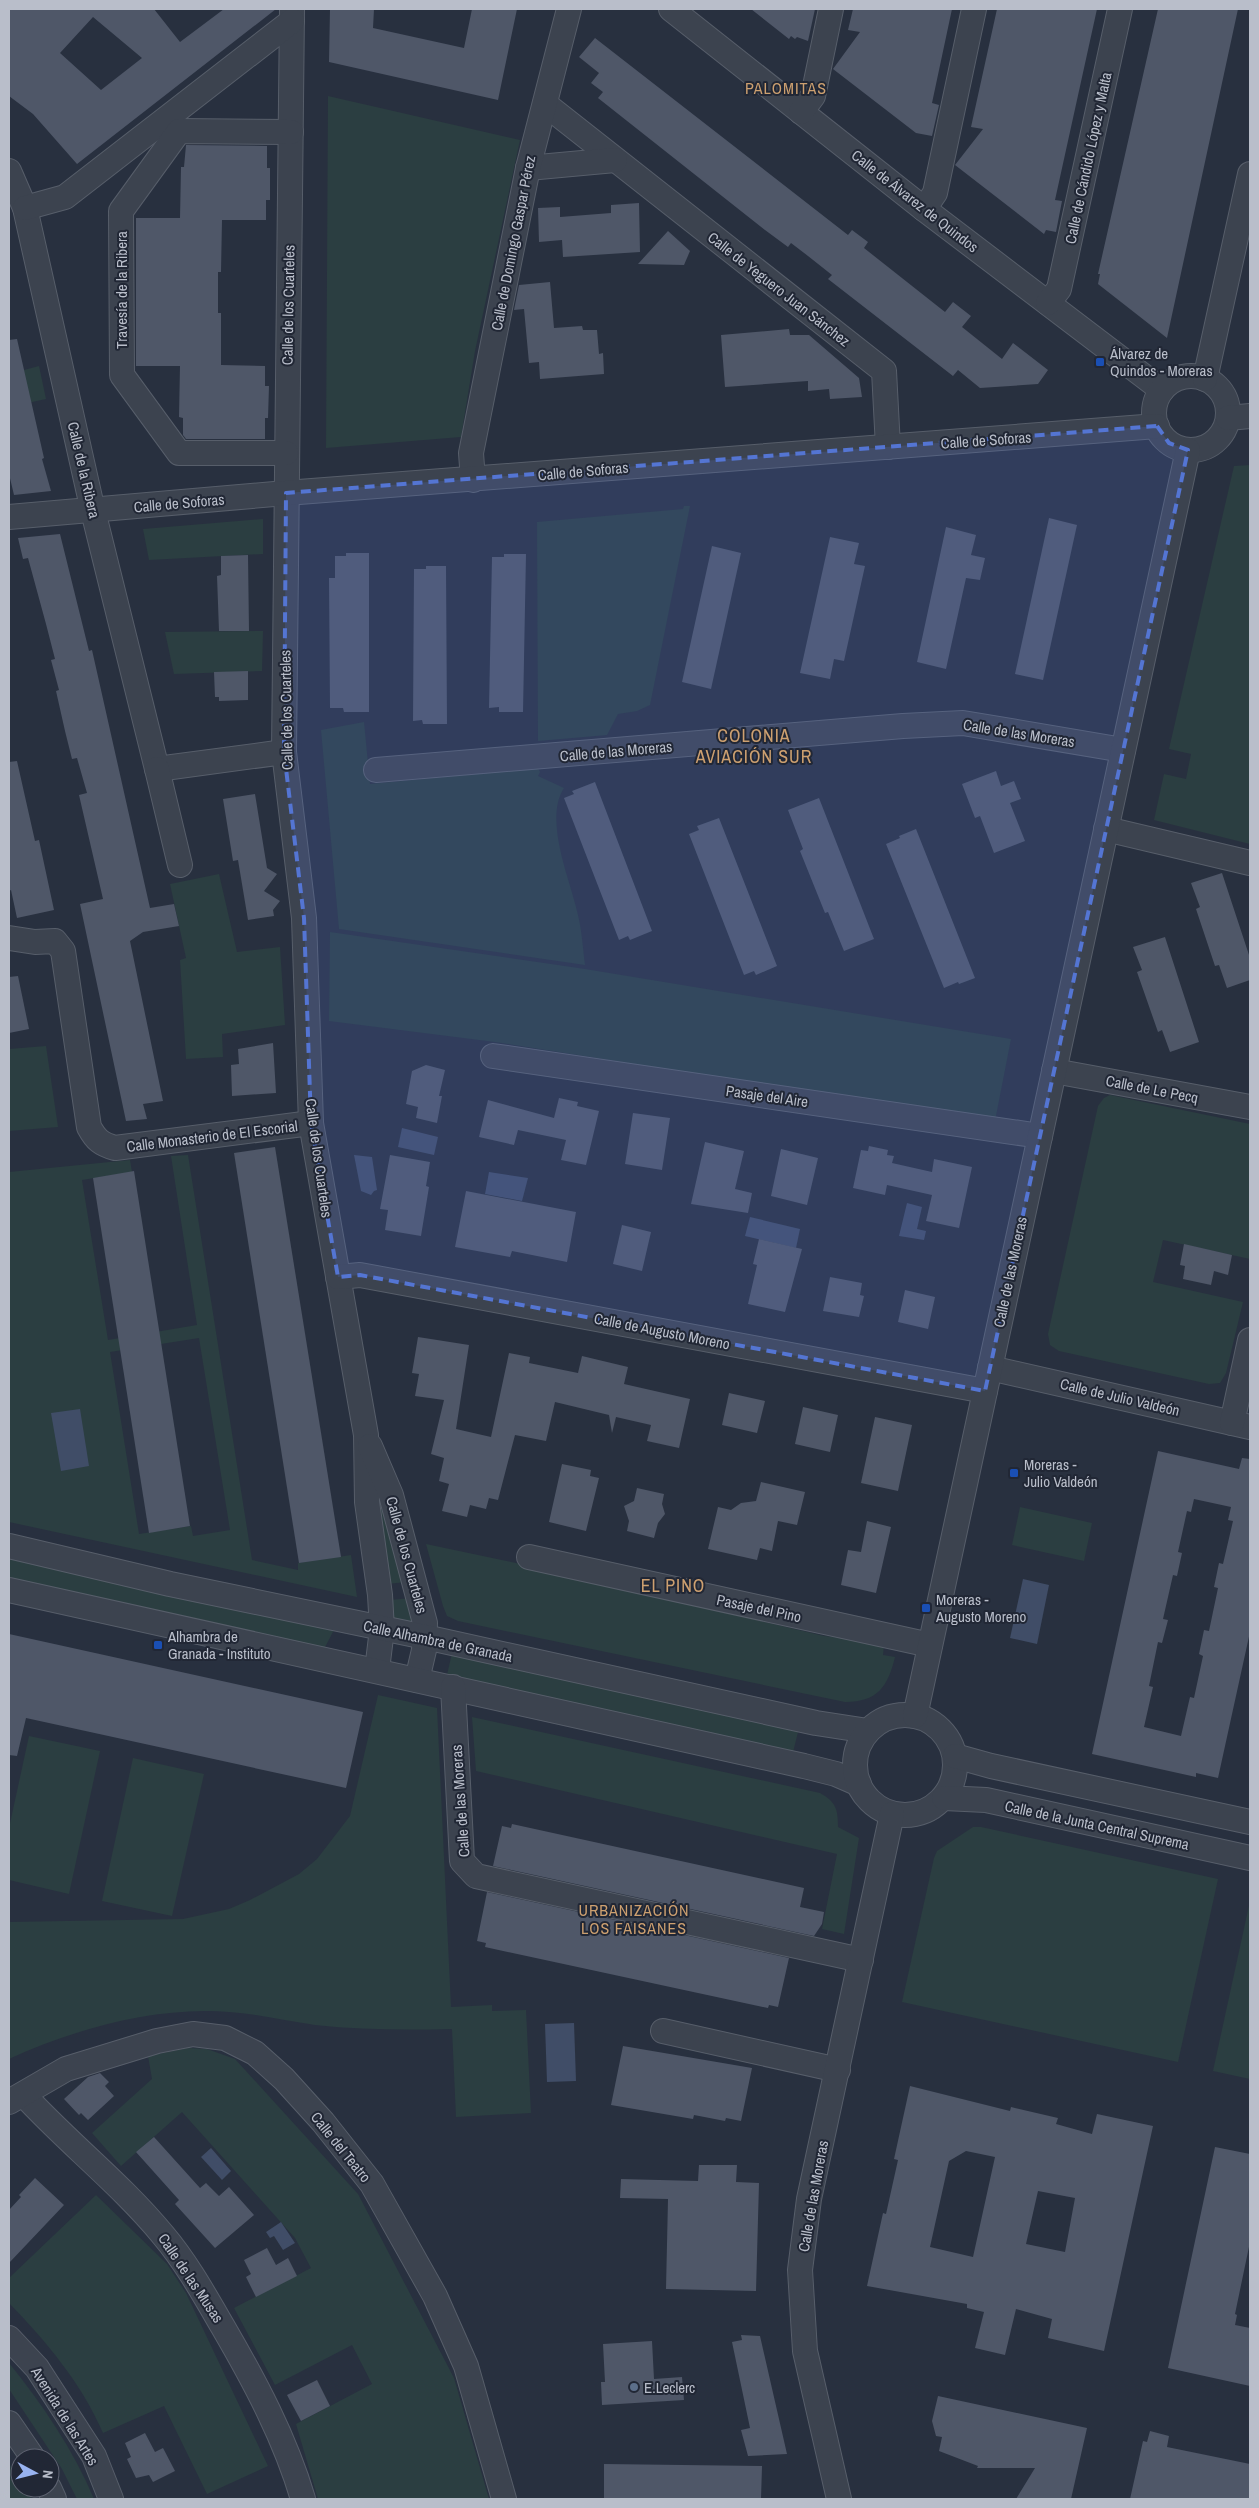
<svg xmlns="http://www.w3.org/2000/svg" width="1259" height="2508" font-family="'Archivo Narrow',sans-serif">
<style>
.green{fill:#2b3e41;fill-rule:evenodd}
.water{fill:#404d67}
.building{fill:#4f5768;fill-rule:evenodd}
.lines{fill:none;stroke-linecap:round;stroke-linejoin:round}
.minor-casing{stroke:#575e6a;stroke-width:26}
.minor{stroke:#3c434f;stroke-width:24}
.marked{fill:#5475d3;fill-opacity:0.2;stroke:#5475d3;stroke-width:4;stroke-dasharray:10 6;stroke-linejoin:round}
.transit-dot{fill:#1a4fb4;stroke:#212735;stroke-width:2}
.service-dot{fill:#5c6f8a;stroke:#212735;stroke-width:2}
.labels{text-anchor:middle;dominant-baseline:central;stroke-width:4;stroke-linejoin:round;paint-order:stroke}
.street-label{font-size:15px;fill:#b9beca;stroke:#212735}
.poi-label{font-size:15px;fill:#b9beca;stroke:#212735;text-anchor:start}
.neighbourhood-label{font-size:16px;letter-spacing:1px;fill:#cda070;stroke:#212735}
.quarter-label{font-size:18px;letter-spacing:1px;fill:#cda070;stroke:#212735}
</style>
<rect width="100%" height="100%" fill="#28303f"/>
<g class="green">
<path d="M328,96l192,44 -45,211 -14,86 -135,11z"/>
<path d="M39,366l7,33 -37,8v-33z"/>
<path d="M1250,465v379l-96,-24 10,-46 22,5 5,-25 -22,-5 65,-283z"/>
<path d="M684,506h6l-40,199 -13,6 -19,3 -11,21 -69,6 -1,-219 146,-13z"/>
<path d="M263,519v35l-114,6 -6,-31z"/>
<path d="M263,631l-1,40 -88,3 -9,-42z"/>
<path d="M364,722l6,62 168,-16 2,4 -2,4 26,12c-21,32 7,93 14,127 4,17 5,34 7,50l-246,-36 -18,-199z"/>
<path d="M219,874l18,78 43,-5 5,78 -63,9 1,23 -37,2 -6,-99 6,-2 -16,-74z"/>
<path d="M330,932l255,37 426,70 -16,82 -500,-79 -166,-21z"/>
<path d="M46,1046l12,81 -49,4v-82z"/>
<path d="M1110,1095l140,29v135l-87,-19 -10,42 90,20 -17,71 -6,10 -11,1 -150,-33 -9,-6 -2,-11 50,-228 6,-8z"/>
<path d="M188,1155l64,405 46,10v-7l53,-8 6,42 -348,-75v-350l121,-12 2,12 -50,8 26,160 89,-15 -26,-169zM199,1338l31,192 -37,6 -2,-10 -52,8 -29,-182z"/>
<path d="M376,1495h3l27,87 -19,2z"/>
<path d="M1020,1507l72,16 -8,38 -72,-16z"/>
<path d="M426,1544l90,19 308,73 60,7 -1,12 12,2c-7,29 -17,45 -50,45l-387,-81 -11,-5 -4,-10z"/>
<path d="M9,1558l326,70 -11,21 -315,-68z"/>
<path d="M411,1598l3,25 -19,-3 -5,-4v-16z"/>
<path d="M452,1653l347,75 -6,24 -346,-77z"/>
<path d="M378,1695l59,13 14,299 41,-2v6l34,-1 5,103 -75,4 -4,-88c-46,1 -91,1 -137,-4 -28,-4 -57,-11 -86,-13 -72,-6 -155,17 -220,47v-137l174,-3 46,-10 21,-9 49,-26 18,-15 33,-43z"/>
<path d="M472,1717l348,76c16,9 18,16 18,34l21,11 -15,96 -22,-5 15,-75 -361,-83z"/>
<path d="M29,1736l71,15 -31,143 -60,-14v-52z"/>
<path d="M133,1758l71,16 -32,142 -70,-15z"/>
<path d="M973,1827h8l237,52 -40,183 -276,-60 32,-144 3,-7z"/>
<path d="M1250,1901v178l-37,-8z"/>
<path d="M188,2048l19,1 28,10 123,135 96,184 35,121h-171l-22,-75 76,-40 -20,-39 -77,40 -41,-77 77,-40 -16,-30 -113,-126 -61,54 -29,-33 60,-54 -4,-23z"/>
<path d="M96,2195l71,69 19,29 82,173 -61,28 -43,-88 -61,27c-21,-49 -57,-92 -94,-130v-25z"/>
<path d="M9,2363c33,41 64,86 85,136h-17l-15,-30 -53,-80z"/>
<path d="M9,2464l11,13v11h6l6,11h-23z"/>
</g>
<g class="water">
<path d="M402,1128l36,9 -4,18 -36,-8z"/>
<path d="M354,1155l18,2 5,33 -3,1 -3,4 -10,-4z"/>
<path d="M489,1172l39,6 -6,23 -37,-7z"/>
<path d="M907,1203l15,4 -5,22 9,2 -2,9 -25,-4z"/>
<path d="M750,1217l50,12 -4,19 -51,-12z"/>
<path d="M80,1409l9,57 -28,5 -10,-58z"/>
<path d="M1023,1579l26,6 -12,59 -27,-6z"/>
<path d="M574,2023l2,58 -29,1 -2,-58z"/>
<path d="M211,2148l20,23 -9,9 -21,-23z"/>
<path d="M281,2222l14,21 -12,7 -9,-14 -4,2 -4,-6z"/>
</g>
<g class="building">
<path d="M9,9h145l26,33 44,-33h52l-199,155 -44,-50 -24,-18zM93,17l49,41 -41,32 -41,-37z"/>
<path d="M330,9h44l-1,19 91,20 8,-39h45l-19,91 -169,-38z"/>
<path d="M751,9h64l-7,32 -11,-4 -2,2 -4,-3 -2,3z"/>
<path d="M853,9h99l-20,94 7,2 -7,31 -16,-3 -83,-64 27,-37 -12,-2z"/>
<path d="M997,9h100l-42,191 7,1 -6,31 -10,-2 -2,4 -89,-69 28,-36 -12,-2z"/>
<path d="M1158,9h80l-71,329 -69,-54 2,-10h-2z"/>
<path d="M595,38l253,197 4,-5 16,12 -4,6 81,64 8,-10 18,14 -9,11 40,32 11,-16 35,27 -10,14 -58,4 -22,-18 -5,6 -125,-97 4,-4 -24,-19 -17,-13 -3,4 -23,-17 -167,-132 5,-6 -12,-9 8,-10 -20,-16z"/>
<path d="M186,145l81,1v22h3v32h-4v20h-44l-1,52h-3v41h3v52l44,1v20h4l-1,32h-3v21h-79l-3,-4v-17l-4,-1 1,-51h-44v-148h44l1,-51h3z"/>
<path d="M639,203l1,49 -77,5 -1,-17 -23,2 -1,-34 22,-1v10l51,-4v-8z"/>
<path d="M668,231l22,20 -6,14 -46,-1z"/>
<path d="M550,282l4,46 28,-2 1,4h14l2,24 4,-1 1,21 -64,5 -1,-17 -10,1 -5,-54 -10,1 5,-25z"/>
<path d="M789,329l1,6h19l50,43 3,19 -32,2 -1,-10 -21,2v-10l-83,6 -4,-52z"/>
<path d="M17,339l27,119 -2,1 9,32 -37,4 -5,-21v-134z"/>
<path d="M1049,518l28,7 -34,155 -28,-6z"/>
<path d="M946,527l30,8 -5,20 14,3 -5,22 -14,-2 -20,91 -29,-7z"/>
<path d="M60,534l29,117 3,-1 7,31 51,227 24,-4 5,22 -36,6 -13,9 33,160 -20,3 4,15 -21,2 -46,-217 23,-5 -24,-104 8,-2 -10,-35 -5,1 -7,-28 -9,-40 3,-1 -8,-30 4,-1 -9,-35 -18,-66 -5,1 -5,-21z"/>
<path d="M830,537l29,6 -5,21 11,2 -21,95 -10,-2 -4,20 -30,-6z"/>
<path d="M712,546l29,7 -30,136 -29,-7z"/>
<path d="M346,553h23v159h-25l-1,-4h-13l-1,-130h6v-22h11z"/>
<path d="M504,554h22l-3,158h-24v-5l-10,1 3,-151h12z"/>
<path d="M248,555l1,76h-30l-2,-55 4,-1v-19z"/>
<path d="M426,566h20l1,158h-24l-1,-4 -9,1 1,-152h12z"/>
<path d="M248,671v29l-29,1v-4h-4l-1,-25z"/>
<path d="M17,761l18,80 4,-1 15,70 -37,8 -6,-28 -2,1v-129z"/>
<path d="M996,771l5,15 13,-5 7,18 -11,4 15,38 -31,12 -14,-37 -5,2 -13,-34z"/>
<path d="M595,782l57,149 -22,9 -2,-4 -9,4 -55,-142 10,-4 -2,-3z"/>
<path d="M255,794l12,74 10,6 -13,17 16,10 -7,9 1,6 -26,4 -10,-60 -5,1 -10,-62z"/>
<path d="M819,798l55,141 -30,12 -16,-39 -3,1 -25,-62 3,-2 -15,-39z"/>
<path d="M719,818l58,148 -21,9 -2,-4 -10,4 -55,-141 10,-4 -2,-4z"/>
<path d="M916,829l59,149 -16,6 -1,-2 -14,6 -58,-144 14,-6 -1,-2z"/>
<path d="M1222,873l28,85v22l-23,8 -8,-23 -4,1 -19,-57 4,-2 -9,-24z"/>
<path d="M1165,937l34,105 -29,10 -8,-22 -4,2 -21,-60 5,-2 -9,-23z"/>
<path d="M18,976l11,53 -20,4v-56z"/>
<path d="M273,1043l3,50 -44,3 -1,-31 8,-1 -1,-15z"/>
<path d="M426,1065l19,5 -6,26h3l-5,27 -21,-5 2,-11 -12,-3 6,-33z"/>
<path d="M559,1098l19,4 -1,4 22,5 -13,54 -25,-5 5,-20 -48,-10 -4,15 -35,-8 9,-37 66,18z"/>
<path d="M633,1113l37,5 -8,52 -37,-6z"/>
<path d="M705,1142l39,9 -9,38 17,4 -4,20 -57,-9z"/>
<path d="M869,1146l19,4 -1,5 7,1 -2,7 40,9 2,-13 38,8 -13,61 -33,-7 6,-26 -45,-10 -2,10 -32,-7 8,-38 7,1z"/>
<path d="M275,1147l66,410 -42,6 -65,-410z"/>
<path d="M781,1149l37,9 -11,47 -36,-9z"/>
<path d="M390,1155l40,7 -4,24 3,1 -8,49 -36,-6 3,-20 -8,-1z"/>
<path d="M134,1171l56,355 -41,7 -56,-355z"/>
<path d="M466,1191l110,21 -9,50 -55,-11 -2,6 -55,-10z"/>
<path d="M622,1225l29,7 -9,39 -29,-7z"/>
<path d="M759,1239l43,10 -17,63 -37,-8 9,-39 -4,-1z"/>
<path d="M1184,1244l48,11 -4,20 -14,-4 -3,14 -28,-6 2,-13 -5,-1z"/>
<path d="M830,1277l32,6 -2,12 4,1 -5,21 -36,-6z"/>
<path d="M905,1290l30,7 -7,32 -30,-7z"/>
<path d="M418,1337l51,8 -13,84 35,8 18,-84 21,4 -1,6 49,10 4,-17 46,11 -4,17 66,15 -11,49 -32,-7 4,-16 -35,-8 -4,16 -3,-18 -54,-13 -9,39 -31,-6 -17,65 -9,-2 -3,11 -16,-4 -3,12 -25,-6 7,-27 -10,-3 5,-23 -13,-4 13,-54 -29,-4 4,-22 -7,-1z"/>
<path d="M729,1393l36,8 -8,32 -35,-8z"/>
<path d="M803,1407l35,8 -8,37 -35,-8z"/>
<path d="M875,1417l37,8 -14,66 -37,-8z"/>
<path d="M1158,1451l81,18 3,-11 8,1v173l-32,146 -22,-5v4l-104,-23zM1194,1499l37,8 -3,13 5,1 -10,43 -4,-1 -5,24 4,1 -9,43 -5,-1 -5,24 4,2 -9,42 -4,-1 -9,39 -37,-9 9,-40 -4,-1 9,-44 4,1 6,-23 -5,-1 10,-44 4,1 5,-23 -4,-1 9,-41 4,1z"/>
<path d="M562,1464l29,6 -1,6 9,2 -13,53 -37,-9z"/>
<path d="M761,1482l44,10 -8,33 -19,-4 -6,30 -12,-3 -3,12 -49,-11 10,-42 13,3 10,-7 15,-2z"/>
<path d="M637,1488l27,6 -2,10 3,10 -7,9 -4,15 -27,-7 2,-10 -5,-15 10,-5z"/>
<path d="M867,1521l24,6 -15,66 -35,-8 7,-35 13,2z"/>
<path d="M9,1634l354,78 -17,76 -320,-70 -9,38 -8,-1z"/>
<path d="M512,1824l292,64 -4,19 24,5 -2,12 -8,12 -321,-70 9,-40 9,2z"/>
<path d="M487,1892l302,66 -11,49 -9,-2 -1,3 -283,-61 1,-4 -9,-2z"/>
<path d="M623,2046l129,22 -11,53 -15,-3 -1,3 -31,-6 -1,4 -82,-14z"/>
<path d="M100,2073l9,9 -4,4 9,10 -26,24 -7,-7 -2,2 -15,-16 24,-22z"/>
<path d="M910,2086l100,25 1,-4 47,11 -2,6 36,10 5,-20 56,12 -49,225 -56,-13 4,-19 -36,-10 -11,46 -30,-7 9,-36 -17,-4v-4l-100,-18 16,-73 3,1 12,-54 -4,-1zM966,2151l29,6 -22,100 -43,-10 19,-86zM1038,2191l37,7 -10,54 -39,-8z"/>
<path d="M154,2137l46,51 6,-5 13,13 10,-9 25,28 -39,33 -40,-44 4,-4 -43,-48z"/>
<path d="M1215,2147l35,7v88l-15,72 2,1 -2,10 15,3v58l-82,-18z"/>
<path d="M699,2165h38l-1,17 23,1 -3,108 -90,-2 2,-90 -48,-1 1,-19 77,2z"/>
<path d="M35,2178l29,27 -55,58v-53l12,-13 -2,-2z"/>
<path d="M267,2248l9,17 12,-7 9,18 -41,21 -10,-20 5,-3 -7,-14z"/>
<path d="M741,2335l19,1 27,118 -39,2 -7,-26 9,-2 -18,-86 10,-2z"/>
<path d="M652,2341l2,38 28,-2 2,23 -82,5 -1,-23h4l-2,-38z"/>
<path d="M317,2380l13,26 -29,15 -14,-26z"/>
<path d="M938,2396l149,32 -16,71h-55l19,-31h-58l1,-2 -39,-15 3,-14 -6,-1 -4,-15z"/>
<path d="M1150,2431l19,5 -2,11 83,17v35h-120l13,-58 4,1z"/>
<path d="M145,2433l10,19 8,-4 12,23 -22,11 -4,-7 -13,3 -9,-19 4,-2 -6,-14z"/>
<path d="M604,2464l158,2 -1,33h-157z"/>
</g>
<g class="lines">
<g class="minor-casing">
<g id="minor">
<path d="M292,9l-8,743 20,166 7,205 55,312 1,67 13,93 2,34 -5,41"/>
<path d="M671,9l253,200 238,181"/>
<path d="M545,104l339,267 4,76"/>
<path d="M801,112l12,-16 18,-87"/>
<path d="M528,168l87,-8"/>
<path d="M9,171l16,37 68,303 64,258 127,-17"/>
<path d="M25,208l40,-11 227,-176"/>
<path d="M924,209l11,-16 39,-184"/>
<path d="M1048,303l11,-14 61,-280"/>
<circle cx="1191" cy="413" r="37"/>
<path d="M1205,379l45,-205"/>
<path d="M1228,418l22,-2"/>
<path d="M286,453h-107l-57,-78 -1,-164 58,-80 112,1"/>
<path d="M473,480l-2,-27 57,-285 41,-159"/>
<path d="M9,517l277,-24 871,-67"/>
<path d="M157,769l23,96"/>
<path d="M376,770l527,-44 60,-3 160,27"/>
<path d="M1106,829l144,34"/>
<path d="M9,938l26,4 20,-1 8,10 26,176c7,13 12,17 26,21l196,-25"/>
<path d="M493,1056l547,80"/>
<path d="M1054,1071l196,36"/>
<path d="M338,1277l22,-2 625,116"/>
<path d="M990,1368l260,59"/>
<path d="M1232,1423l18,-83"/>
<path d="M370,1446l21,49 34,128 -1,27 -7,30"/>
<path d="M9,1546l161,38 255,53 391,86 52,8"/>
<path d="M529,1557l401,88"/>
<path d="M9,1590l795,176 32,8 23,10"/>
<path d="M453,1687l9,174 14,15 385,84"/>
<circle cx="905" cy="1765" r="50"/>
<path d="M915,1716l273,-1266"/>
<path d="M955,1756l36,10 259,56"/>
<path d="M944,1798l42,2 264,58"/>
<path d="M663,2031l175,39"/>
<path d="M24,2095c44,48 97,89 139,140 23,27 42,61 60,92 32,55 62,111 80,172"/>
<path d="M9,2102l57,-33 91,-28 36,-7 32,4 30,15 29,26 39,43 49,62 63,112 31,70 38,133"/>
<path d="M9,2338l28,30 57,88 17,43"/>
<path d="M9,2423l24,35"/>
<path d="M49,2488l5,11"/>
<path d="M839,2499l-34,-148 -5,-81 9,-71 83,-385"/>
</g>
</g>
<use href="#minor" class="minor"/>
</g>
<path class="marked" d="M1157,426l12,17 19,7 -203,941 -625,-116 -22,2 -27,-154 -7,-205 -20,-166 2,-259z"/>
<g class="transit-dot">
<rect x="1095" y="357" width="10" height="10" rx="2.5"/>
<rect x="1009" y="1468" width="10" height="10" rx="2.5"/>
<rect x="921" y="1603" width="10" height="10" rx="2.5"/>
<rect x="153" y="1640" width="10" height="10" rx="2.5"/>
</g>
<circle class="service-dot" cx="634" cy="2387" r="5"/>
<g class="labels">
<g class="street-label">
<text transform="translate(1088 158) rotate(-78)">Calle de Cándido López y Malta</text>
<text transform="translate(915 201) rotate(38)">Calle de Álvarez de Quindos</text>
<text transform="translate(513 243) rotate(-79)">Calle de Domingo Gaspar Pérez</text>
<text transform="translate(779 289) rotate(38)">Calle de Yeguero Juan Sánchez</text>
<text transform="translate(121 290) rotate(-90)">Travesía de la Ribera</text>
<text transform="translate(288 305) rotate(-89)">Calle de los Cuarteles</text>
<text transform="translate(986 440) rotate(-4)">Calle de Soforas</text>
<text transform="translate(84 470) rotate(77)">Calle de la Ribera</text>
<text transform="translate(583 471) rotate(-5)">Calle de Soforas</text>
<text transform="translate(179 503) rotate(-5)">Calle de Soforas</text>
<text transform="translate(286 710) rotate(-91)">Calle de los Cuarteles</text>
<text transform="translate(1019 733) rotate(9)">Calle de las Moreras</text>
<text transform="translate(616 751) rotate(-5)">Calle de las Moreras</text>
<text transform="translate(1152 1089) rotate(11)">Calle de Le Pecq</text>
<text transform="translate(767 1096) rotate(8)">Pasaje del Aire</text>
<text transform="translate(212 1136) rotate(-7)">Calle Monasterio de El Escorial</text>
<text transform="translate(319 1158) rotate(82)">Calle de los Cuarteles</text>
<text transform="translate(1010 1272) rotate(-78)">Calle de las Moreras</text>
<text transform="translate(662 1331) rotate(11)">Calle de Augusto Moreno</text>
<text transform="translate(1120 1397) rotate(13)">Calle de Julio Valdeón</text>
<text transform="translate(407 1555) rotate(75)">Calle de los Cuarteles</text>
<text transform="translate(759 1608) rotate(12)">Pasaje del Pino</text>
<text transform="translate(438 1641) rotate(12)">Calle Alhambra de Granada</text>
<text transform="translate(460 1801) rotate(-94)">Calle de las Moreras</text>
<text transform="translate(1097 1825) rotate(12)">Calle de la Junta Central Suprema</text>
<text transform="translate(341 2147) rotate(51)">Calle del Teatro</text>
<text transform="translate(813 2196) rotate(-80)">Calle de las Moreras</text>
<text transform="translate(191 2278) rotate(56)">Calle de las Musas</text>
<text transform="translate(65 2416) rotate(58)">Avenida de las Artes</text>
</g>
<g class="poi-label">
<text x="1110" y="353">Álvarez de<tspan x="1110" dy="17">Quindos - Moreras</tspan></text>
<text x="1024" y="1464">Moreras -<tspan x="1024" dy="17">Julio Valdeón</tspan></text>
<text x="936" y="1599">Moreras -<tspan x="936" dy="17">Augusto Moreno</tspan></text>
<text x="168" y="1636">Alhambra de<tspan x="168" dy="17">Granada - Instituto</tspan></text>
<text x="644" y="2387">E.Leclerc</text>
</g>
<g class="neighbourhood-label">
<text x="786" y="88">PALOMITAS</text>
<text x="634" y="1910">URBANIZACIÓN<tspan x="634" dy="18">LOS FAISANES</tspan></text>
</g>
<g class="quarter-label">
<text x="754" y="735">COLONIA<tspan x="754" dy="21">AVIACIÓN SUR</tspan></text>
<text x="673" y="1585">EL PINO</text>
</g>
</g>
<rect width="1259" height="2508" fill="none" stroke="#b9beca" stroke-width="20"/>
<g transform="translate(35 2473) rotate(97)"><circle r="24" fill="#212735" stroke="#5e6371"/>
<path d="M0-4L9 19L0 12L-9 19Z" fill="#98b3f0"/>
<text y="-8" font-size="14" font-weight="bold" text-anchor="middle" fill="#b9beca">N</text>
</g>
</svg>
